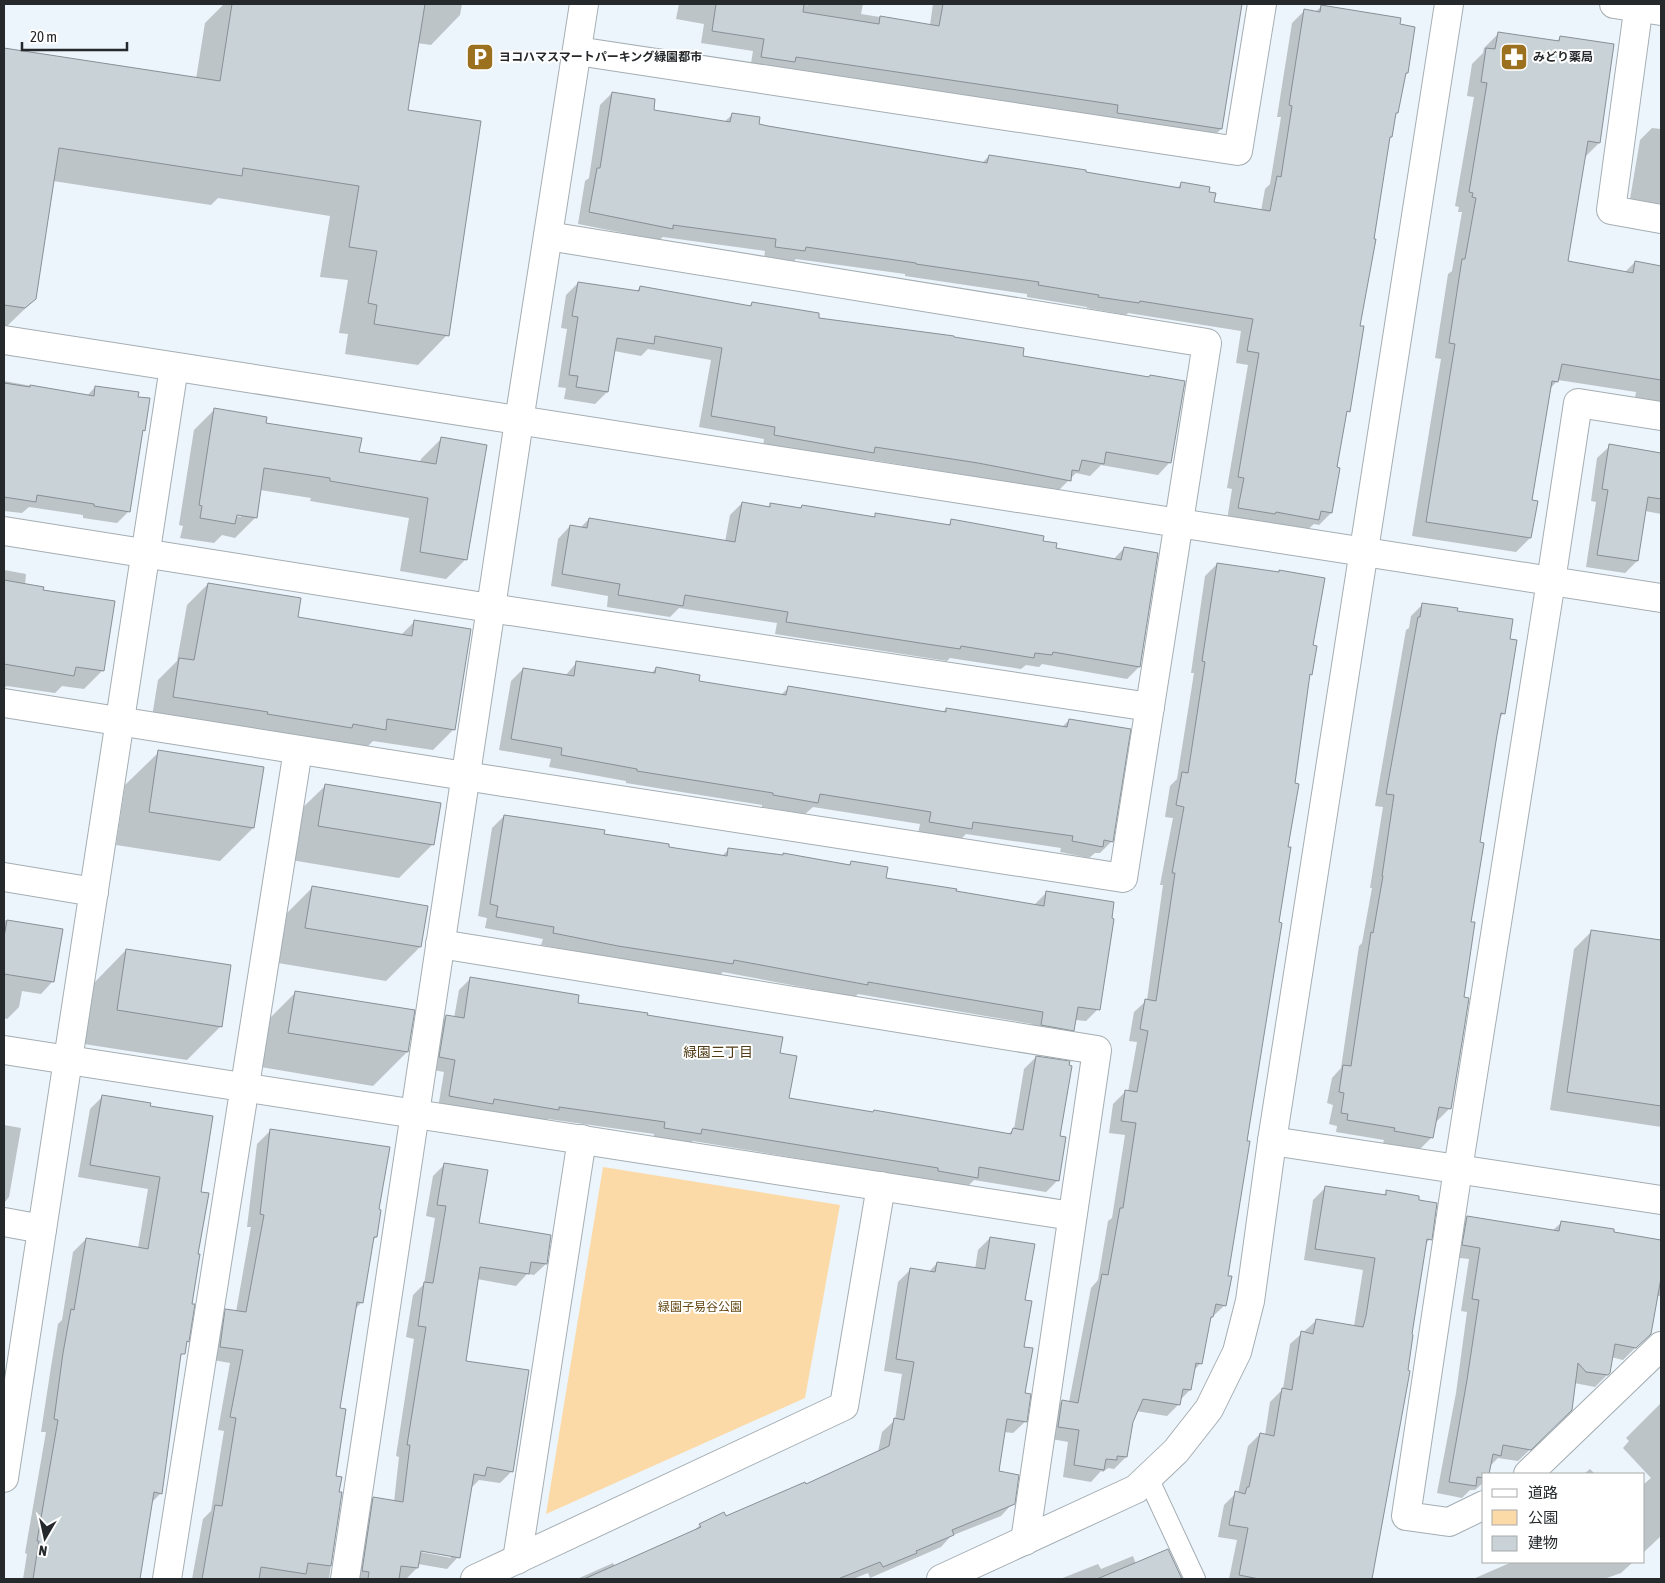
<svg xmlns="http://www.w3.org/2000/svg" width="1665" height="1583" font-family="'Asap Condensed','Noto Sans JP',sans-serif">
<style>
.green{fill:#fbdaa7}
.shadow{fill:#0003;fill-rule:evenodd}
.building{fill:#c8d2d7;stroke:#889096}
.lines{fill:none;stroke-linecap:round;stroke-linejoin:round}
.service-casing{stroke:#a5aeb3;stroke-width:22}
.minor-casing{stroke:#a5aeb3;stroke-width:30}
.tertiary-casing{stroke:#a5aeb3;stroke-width:30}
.service{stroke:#fff;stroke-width:20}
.minor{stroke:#fff;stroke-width:28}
.tertiary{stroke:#fff;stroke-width:28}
.labels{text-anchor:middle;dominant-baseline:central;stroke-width:4;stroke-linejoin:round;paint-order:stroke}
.poi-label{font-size:12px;font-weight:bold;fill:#25292b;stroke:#fff;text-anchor:start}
.park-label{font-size:12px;fill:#644713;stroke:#fff}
.neighbourhood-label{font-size:14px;fill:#503b16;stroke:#fff}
</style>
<rect width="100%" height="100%" fill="#ecf5fb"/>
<path class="green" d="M603,1167l237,38 -35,193 -259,116z"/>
<g class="shadow">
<path d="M224,4h238l-2,11 -29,30 -14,-2 -11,68 41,224 -29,30 -73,-11 3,-20 -9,-1 9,-53 -28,-3 10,-61 -112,-18 -7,7 -158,-24 -18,118 -31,30v-280l192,30 9,-56z"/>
<path d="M679,4h126l2,2 1,-2h55l-2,10 69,11 3,-21h308l-20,125 -12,12 -103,-16 1,-8 -321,-48h-36l3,-18 -52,-8 3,-19 -28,-5z"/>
<path d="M1321,7l77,19 9,47 -3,2 -7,37 -3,4 -5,22 -31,189 -10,84 -3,3 -10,54 4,1 -8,44 -12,12 -5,-1 -8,7 -79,-11 5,-31 -5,-1 21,-123 -12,-2 5,-32 -113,-18 -2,2 -39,-7v-1l-60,-10v-3l-122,-18v-2l-109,-15 -4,4 -28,-5 1,-7 -102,-14 -4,3 -81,-16 7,-43 4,-3 11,-73 12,-12 40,18 72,11 8,-7 26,9 224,39 7,-7 187,33 6,-6 26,10 5,10 48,8 4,-22 5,-5 11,-67h-4l15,-94 12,-12 11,1z"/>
<path d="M1498,34l58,8 4,-4 39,105 -15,15 -17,104 58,10 10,-10 26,5v142l-27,-5 2,-12 -78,-12 -9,10 -19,111v37l-14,14 -104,-16 29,-177 -6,-1 13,-84 4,-3 10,-59h-4l1,-5 -4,-1 19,-109 -7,-1 5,-32 11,-11 1,-5z"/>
<path d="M1652,128l9,1v75l-31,-5 10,-59z"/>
<path d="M578,283l58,9 4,-5 109,20 3,-4 65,16 204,38 149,105 -12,13 -57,-10 -11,11 -14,-3 -19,19 -92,-17 -99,-16 -5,5 -98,-17 1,-8 -65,-12 12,-67 -63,-11 -7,7 -27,-5 -7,41 -12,12 -31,-5 2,-11 -8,-1 9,-58 -6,-1 5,-33z"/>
<path d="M4,381l83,15 8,-9 42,11 7,32 -3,3 -12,78 -12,12 -34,-5v-3l-54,-8 -7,6 -18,-2z"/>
<path d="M214,410l50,14 94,29 62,10 1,-4 20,-20 25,120 -20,20 -46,-8 9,-53 -99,-17 1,-3 -51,-8 -5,28 -20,20 -13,-3 -8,8 -34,-5 3,-12 -4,-1 15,-95zM241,514v3l-11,-2z"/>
<path d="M1610,446l51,8v60l-16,-3 -8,50 -12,12 -39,-6 10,-65 -5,-1 6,-43z"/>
<path d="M742,503l25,5 4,-4 28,5 3,-3 71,12 3,-3 71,11 5,-5 90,21 13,7 58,11 11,-12 32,6 -17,113 -12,12 -85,-15 -3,3 -13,-2 -5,4 -71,-11 -3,3 -172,-27 2,-11 -98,-15 -9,9 -63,-10 1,-11 -57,-10 7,-47 12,-13 10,2 9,-9 136,23 5,-27z"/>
<path d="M1217,564l60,9 2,-2 33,75 -1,28 -2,2 -16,108 -6,64 -60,429 -2,28 -16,15 -8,43 -8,8 -3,19 -10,10 -1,4 -12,12 -31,-5 -4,10 -6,36 -12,12 -6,-1 -5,4 -2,-1 -10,11 -28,-5 5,-35 -22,-4 4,-25 12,-12 7,1 22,-114 7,-8 10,-59 4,-3 13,-83 -16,-2 4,-29 12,-12h3l9,-50 -8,-1 5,-29 13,-12 16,-115h-3l13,-67 -8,-1 5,-31 7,-7 17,-106h-3l14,-97z"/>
<path d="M4,570l22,4 -1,11 17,6 60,80 -18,18 -22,-3 -7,7 -48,-7 -3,2z"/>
<path d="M208,584l88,34 105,17 14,-14 39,108 -21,21 -60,-9 -9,9 -212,-33 6,-37 19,-19 10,-56z"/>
<path d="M1423,604l33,8 48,101 -5,5 -21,125 -15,155 -14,111 -12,12 -2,-1 -3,17 -12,12 -37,-6 1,-3 -48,-8 1,-6 -8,-2 4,-19 -6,-2 5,-25 9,-10 18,-122 3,-3 10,-55h-2l13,-81 -8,-1 31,-176 3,-2 2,-12z"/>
<path d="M577,662l74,12 5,-6 42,14 83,13 7,-7 154,25 4,-4 116,18 7,-7 43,121 -12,12h-5l-6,5 -29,-6 1,-4 -95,-14 -7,7 -41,-7 2,-10 -107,-17 -8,7 -43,-7v-2l-136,-22v-2l-77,-14 2,-8 -52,-9 12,-69 12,-12 42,7z"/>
<path d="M159,752l94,76 -33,33 -104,-16 9,-60z"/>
<path d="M325,786l107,59 -33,33 -114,-19 6,-40z"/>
<path d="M504,816l163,32 54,9 8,-8 119,17 4,-4 33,17 149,26 12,-12 52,116 -12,12 -11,-1 -2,10 -12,12 -31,-5 2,-13 -174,-30 -3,3 -132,-25 -3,3 -115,-18 -64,-12 2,-6 -58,-11 2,-10 -9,-2 14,-88z"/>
<path d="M312,888l108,59 -34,34 -114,-19 7,-41z"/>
<path d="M4,920l57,10 -8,51 -12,13 -19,-3 -3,16 -12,12 -3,-1z"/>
<path d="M1592,931l69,11v185l-111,-17 24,-161z"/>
<path d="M126,950l95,76 -34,34 -103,-16 9,-60z"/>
<path d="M471,978l105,26 70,12 133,38 9,45 219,36 7,-6 10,-60 12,-12 22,80v43l-12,12 -72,-12 -10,10 -37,-10 -234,-39 -5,5 -35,-6 1,-6 -106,-15 -3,2 -107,-13 6,-36 -16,-3 6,-40 12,-12 8,1 5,-28z"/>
<path d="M296,992l111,60 -34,34 -118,-20 7,-40z"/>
<path d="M103,1096l46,11 51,86 -3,62 -9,86 -3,3 -2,9 -3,4 -19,136 -10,10 -12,76h-116l4,-25 -2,-1 21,-121h-5l10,-65 7,-43 4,-4 11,-68 13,-13 52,9 10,-59 -70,-12 12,-68z"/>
<path d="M4,1125l17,3 -12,69 -5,6z"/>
<path d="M270,1131l107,79 -1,27 -4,4 -10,61 -8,8 -15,99 -4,68 3,16h3l-12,86h-137l11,-60 8,-8 13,-80 -6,-1 12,-67 -23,-4 6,-36 13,-13 10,2 15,-85h-4l10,-83z"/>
<path d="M445,1164l33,60 68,40 -12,11 -7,-1 -11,12 -39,-7 -12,83 47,109 -12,12 -21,-3 -7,7 -2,-1 -12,71 -11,12 -29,-5 -1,4 -11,11h-55l11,-69 12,-11 20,3 5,-45 -3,-1 18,-117 -8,-2 7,-42 11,-11 11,-66 -9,-2 7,-40zM415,1549l36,6v3l-36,-7z"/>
<path d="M1325,1188l57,8 5,-4 43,47 -6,6 -18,126 -31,171 -5,37h-141l8,-39 -19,-3 6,-32 12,-12h2l10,-47 12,-12 5,1 5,-33 13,-13 7,-45 27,-24 37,6 9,-56 -59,-10 9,-60z"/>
<path d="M1467,1218l85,13 9,-8 100,19v54h-4l-20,50 -14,14 -12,-3 -2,16 -14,14 -21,-4 -16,39 -40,39 -20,-3 -8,8 -2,8h-4v8l-9,8h-5l-8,8 -25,-5 19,-100 11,-81 -6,-1 8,-52 -18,-2 4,-27z"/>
<path d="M990,1238l34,63 -1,47 3,73 -13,12 -9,-1 -7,40 16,31 -12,13 -50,20 -10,11 -71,31 -2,-5 -15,6h-276l36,-16 2,4 76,-34 9,-8 25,-8 80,-32 73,-33 4,-20 13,-12 7,-46 -18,-3 14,-89 12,-12 18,3 9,-10 38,6 3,-19z"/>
<path d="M1661,1403v133l-17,16v-68l7,-6 -28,-30 6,-7 -3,-3z"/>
<path d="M1590,1469l5,5h-11z"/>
<path d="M1167,1550l14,29h-121l38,-15 3,5 32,-13 3,8z"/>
<path d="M1512,1562h121l-12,11 -17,6h-131z"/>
</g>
<g class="building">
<path d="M232,4h193l-17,106 73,11 -32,215 -75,-12 3,-19 -9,-2 9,-52 -28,-4 10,-61 -116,-18 -1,8 -183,-28 -23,151 -11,9 -21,-3v-257l216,33z"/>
<path d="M716,4h88l-1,8 76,12 1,-8 59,10 4,-22h299l-20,125 -105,-16 1,-8 -322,-48 -1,5 -34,-5 3,-18 -52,-8z"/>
<path d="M1321,5l80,13 -1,6 15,3 -7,46h-2l-8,40h-2l-4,24h-2l-16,102h2l-16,87h4l-14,86 -3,-1 -10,56 3,1 -8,45 -11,-2 -2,9 -43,-8 -1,2 -37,-6 6,-30 -6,-1 21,-124 -12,-2 6,-32 -113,-18 -1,2 -41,-6 1,-2 -61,-10 1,-3 -123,-18v-1l-110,-16 -1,4 -30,-4 1,-8 -103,-14v4l-84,-17 8,-44h3l12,-76 43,7 -1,11 76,12 2,-9 28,4 -1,7 9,2 219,37 2,-8 97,15v2l94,16 1,-6 29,5 -1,5 7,1 -2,9 56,9 7,-35 4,1 11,-71 -3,-1 15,-96 16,3z"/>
<path d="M1498,32l61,9 1,-5 54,8 -14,99 -12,-2 -20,120 65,12 2,-12 26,5v114l-99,-16 -4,18 -6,-1 -20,119 6,1 -7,37 -105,-16 29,-178 -6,-1 13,-84h3l11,-61 -4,-1 1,-4 -4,-1 18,-109 -6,-1 5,-34 9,1z"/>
<path d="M578,282l61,9 1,-5 111,20 1,-4 67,11v5l135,18v1l70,11 -1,8 126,21 1,-2 35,6 -14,82 -65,-11 -2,12 -22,-4 -3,11 -7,-1 -1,11 -93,-18 -103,-16 -1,6 -100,-18 1,-8 -64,-11 11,-68 -67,-12 -1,8 -37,-6 -9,54 -32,-5 2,-11 -9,-1 9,-58 -6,-1z"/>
<path d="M4,383l26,4v-2l64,11 1,-10 44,6 -1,5 12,1 -5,33 -2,-1 -13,82 -36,-6v-2l-57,-9 -1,7 -32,-5z"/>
<path d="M214,408l53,9 -1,6 96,15 -3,14 77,12 5,-27 46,8 -20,115 -47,-8 8,-54 -98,-17v-3l-66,-10 -7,50 -20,-3 -2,9 -35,-6 2,-12 -3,-1z"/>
<path d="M1609,444l52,9v46l-13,-2 -10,64 -41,-6 11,-65 -6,-1z"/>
<path d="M742,502l28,5v-4l31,5 1,-3 73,12v-4l75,12 1,-6 93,17 -1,5 14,2 -1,5 65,12 3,-13 34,6 -18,114 -87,-15 -1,3 -17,-2 -1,5 -73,-12 -1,3 -40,-6 -134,-21 2,-10 -103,-17 -2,11 -65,-11 2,-11 -58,-10 8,-49 17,3 2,-10 146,24z"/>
<path d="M1217,563l62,9v-2l46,8 -12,67 4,1 -5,29 -2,-1 -15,109 4,1 -11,63h3l-12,75 3,1 -35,218h3l-22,135h4l-6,30 -10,-2 -3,13h-2l-9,47 -6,-1 -5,27 -8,-1 -3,16 -37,-6 -10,23 -6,35 -10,-1v4l-11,-1 -2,11 -30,-5 5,-35 -21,-3 4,-27 16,3 24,-129 6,1 12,-67h3l13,-85 -15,-2 4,-31 12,2 11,-61 -8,-2 5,-30 11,2 19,-128h-3l12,-66 -8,-2 6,-33 6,1 17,-111 -3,-1z"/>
<path d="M4,580l40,7 -1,3 72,11 -11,70 -28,-4 -2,9 -70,-12z"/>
<path d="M208,583l93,15 -3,19 114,19 2,-16 57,9 -16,101 -68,-11 -1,11 -33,-6 -1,4 -85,-14 1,-2 -95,-15 6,-39 15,2z"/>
<path d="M1422,603l36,5 -1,3 56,8 -3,20 7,1 -12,74 -4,-1 -4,22 -17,107 4,1 -13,79h4l-11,75 5,1 -6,38 -12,73 -12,-2 -6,31 -39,-7 1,-3 -48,-8 1,-6 -7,-1 3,-20 -5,-1 4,-27 8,1 20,-134 2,1 10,-57h-1l12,-81 -8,-1 32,-177h2z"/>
<path d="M576,661l79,12 1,-6 44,8 -1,6 87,14 2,-9 158,26v-4l121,19 2,-8 62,10 -18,113 -9,-2 -1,7 -31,-6 1,-5 -100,-14 -1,7 -43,-7 2,-10 -111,-18 -2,9 -45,-8v-2l-136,-22v-2l-76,-14 1,-7 -51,-9 12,-71 51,8z"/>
<path d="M158,750l106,17 -10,61 -105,-16z"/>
<path d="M325,784l116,19 -7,42 -116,-19z"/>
<path d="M504,815l101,15 -1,4 65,10v3l58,9 1,-8 55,7v-2l67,12 1,-4 37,6 -2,11 71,11 -1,2 88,15 2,-15 68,11 -2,16 2,1 -14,91 -22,-3 -4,24 -33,-6 2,-13 -175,-30v3l-134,-25 -1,4 -115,-18 -65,-13 1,-6 -58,-10 2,-11 -8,-2z"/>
<path d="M312,886l116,20 -7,41 -116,-19z"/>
<path d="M7,920l56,9 -9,53 -50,-8v-37z"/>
<path d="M1591,930l70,10v166l-94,-14z"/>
<path d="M126,949l105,16 -9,62 -105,-17z"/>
<path d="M470,977l109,18 -1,8 70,10 -1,2 136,22 -3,16 17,3 -8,42 84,14 1,-2 137,24 2,-6 10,2 13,-74 34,5 -1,4 3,1 -12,70 6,1 -7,44 -80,-14 -1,11 -40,-7v-3l-236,-39 -1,5 -37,-6 1,-6 -106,-15v3l-65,-11 -1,5 -44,-8 6,-36 -16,-3 7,-42 18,3z"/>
<path d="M295,991l120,19 -7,42 -120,-19z"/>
<path d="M102,1095l49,8 -1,3 63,10 -12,76 8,1 -11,61h2l-8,50h3l-6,38 -2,-1 -2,13h-4l-19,140 -8,-2 -14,87h-107l6,-38h-2l21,-121 -4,-1 9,-66 8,-44 3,1 12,-72 62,11 12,-72 -70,-12z"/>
<path d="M270,1129l120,18 -11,62 2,1 -4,27h-3l-11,66 -6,-1 -17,106 6,1 -10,67 6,1 -3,15h3l-11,74 -23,-3 -2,11 -45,-7 -2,12h-57l13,-74 7,1 14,-88 -6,-1 13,-67 -23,-3 5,-38 21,3 18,-97 -4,-1z"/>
<path d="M444,1163l44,7 -9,53 72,12 -4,29 -16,-2 -2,12 -49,-7 -14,94 63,9 -16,102 -26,-5 -2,9 -11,-2 -14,84 -39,-7 -3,17 -17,-2 -2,13h-31l1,-7 -7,-1 11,-74 30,5 7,-57h-3l19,-118 -8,-1 6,-44 9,1 13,-77 -9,-1z"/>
<path d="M1325,1186l61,9v-5l33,6v4l18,3 -5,37 -5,-1 -15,95 1,1 -5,35 2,1 -38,208h-113l-20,-4 9,-47 -19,-3 6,-34 10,3 2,-7h2l11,-54 14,3 8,-48 10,2 9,-59 12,3 3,-15 47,8 3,-11 9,-58 -60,-9z"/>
<path d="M1467,1216l92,15 2,-10 53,8v3l47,8v38l-10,56 -15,14 -21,-4 -5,29 -2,2 -22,-3 -8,-9 -6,47 -41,40 -28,-5 -2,11 -8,-2 -4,20h-5v4l-7,-1 -1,9 -27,-4 18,-102 12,-80 -7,-1 8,-51 -18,-3z"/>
<path d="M990,1237l45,7 -10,56 7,1 -8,46 9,1 -8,45 6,1 -4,28 -20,-3 -8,52 20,4 -4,29 -63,26 2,5 -38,16 1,2 -34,14 -3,-5 -42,17h-254l117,-52 -2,-3 25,-12 2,4 79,-34 1,2 83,-38 5,-28 10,2 10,-58 -18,-3 14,-91 25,4 2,-10 48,7z"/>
<path d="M1168,1549l14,30h-85z"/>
</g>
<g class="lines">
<g class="service-casing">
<path id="service" d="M1148,1478l47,101"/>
</g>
<g class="minor-casing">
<g id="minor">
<path d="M1614,4l47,7"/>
<path d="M1639,4l-28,206 50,9"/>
<path d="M577,51l661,100 24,-147"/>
<path d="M4,340l1547,241 -93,588 -52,347 43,6 35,-17"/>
<path d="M1661,416l-83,-13 -27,178 110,17"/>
<path d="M4,531l486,77 660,99"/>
<path d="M4,703l461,73 658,102 84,-535 -659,-107"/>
<path d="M4,877l90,15"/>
<path d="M440,944l657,106 -72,491"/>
<path d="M4,1050l1068,166"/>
<path d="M1272,1141l389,59"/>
<path d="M4,1222l38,7"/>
<path d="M1528,1474l133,-128"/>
<path d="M4,1478l170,-1111"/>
<path d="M517,1560l65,-421"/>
<path d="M167,1579l131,-829"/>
<path d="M345,1579l174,-1158 65,-417"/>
<path d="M475,1579l369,-173 37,-220"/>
</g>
</g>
<g class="tertiary-casing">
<path id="tertiary" d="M941,1579l195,-90 40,-38 33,-42 28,-57 13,-51 22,-160 177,-1137"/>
</g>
<use href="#service" class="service"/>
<use href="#minor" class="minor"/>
<use href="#tertiary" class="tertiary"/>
</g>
<defs>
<g id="parking-square" transform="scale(1.4375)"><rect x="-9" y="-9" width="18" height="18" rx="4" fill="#9b701f" stroke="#fff"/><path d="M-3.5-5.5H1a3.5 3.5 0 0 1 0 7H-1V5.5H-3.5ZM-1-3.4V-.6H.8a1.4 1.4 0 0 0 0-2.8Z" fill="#fff"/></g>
<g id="pharmacy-square" transform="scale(1.4375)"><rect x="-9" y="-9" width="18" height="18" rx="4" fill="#9b701f" stroke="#fff"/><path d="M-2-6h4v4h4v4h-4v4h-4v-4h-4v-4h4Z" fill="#fff"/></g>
</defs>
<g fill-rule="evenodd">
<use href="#parking-square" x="480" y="57"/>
<use href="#pharmacy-square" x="1514" y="57"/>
</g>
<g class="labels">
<g class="poi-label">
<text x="499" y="57">ヨコハマスマートパーキング緑園都市</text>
<text x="1533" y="57">みどり薬局</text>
</g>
<g class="park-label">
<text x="700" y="1307">緑園子易谷公園</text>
</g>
<g class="neighbourhood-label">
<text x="718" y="1052">緑園三丁目</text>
</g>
</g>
<rect width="1665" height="1583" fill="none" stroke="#25292b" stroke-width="10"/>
<rect x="1482" y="1473" width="162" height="90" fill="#ffffff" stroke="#a8a9aa"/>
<rect x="1492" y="1489" width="25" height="8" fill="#ffffff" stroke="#a8a9aa"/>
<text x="1528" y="1498" font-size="15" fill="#25292b">道路</text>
<rect x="1492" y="1510" width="25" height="15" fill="#fbdaa7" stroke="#a8a9aa"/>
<text x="1528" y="1523" font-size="15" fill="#25292b">公園</text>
<rect x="1492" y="1536" width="25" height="15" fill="#c8d2d7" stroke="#a8a9aa"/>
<text x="1528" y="1548" font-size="15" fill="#25292b">建物</text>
<g transform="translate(45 1538) rotate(189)" stroke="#ffffff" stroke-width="4" paint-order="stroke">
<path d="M0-4L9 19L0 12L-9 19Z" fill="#25292b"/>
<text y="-8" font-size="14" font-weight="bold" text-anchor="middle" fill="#25292b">N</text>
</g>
<path d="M22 42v8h105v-8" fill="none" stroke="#25292b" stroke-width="2.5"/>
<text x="30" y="42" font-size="15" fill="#25292b" stroke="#ffffff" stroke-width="4" paint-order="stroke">20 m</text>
</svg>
